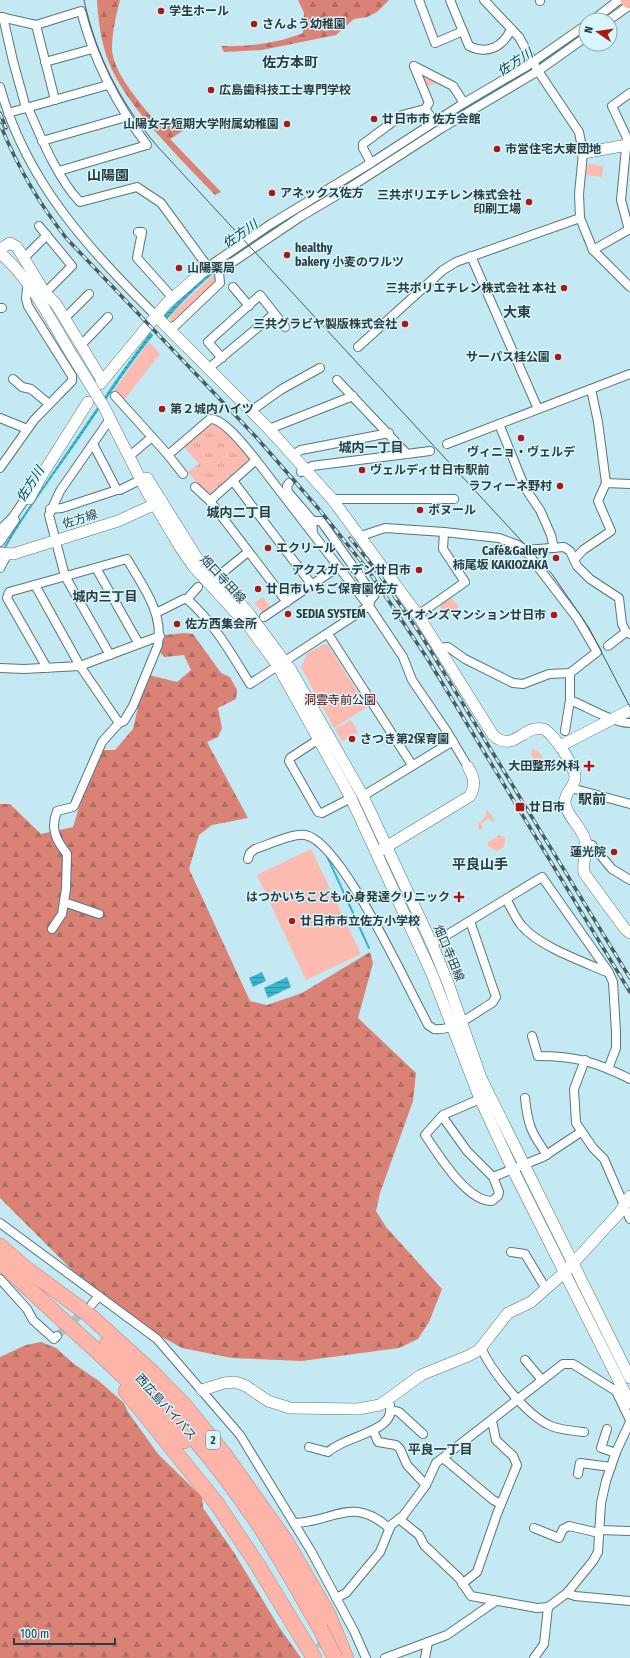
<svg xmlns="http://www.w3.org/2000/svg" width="630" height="1658" font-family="'Fira Sans Condensed','Noto Sans JP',sans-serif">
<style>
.grass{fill:url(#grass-tufts)}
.forest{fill:url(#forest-firs)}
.green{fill:#fdbab0}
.water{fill:url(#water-rules)}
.pier{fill:#c4e9f2}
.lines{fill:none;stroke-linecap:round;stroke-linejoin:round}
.stream{stroke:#38b5cd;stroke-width:2}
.street-tunnel{stroke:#a6c6ce;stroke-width:8;stroke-dasharray:8 4;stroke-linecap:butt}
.street-casing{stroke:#55777e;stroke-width:10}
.secondary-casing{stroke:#55777e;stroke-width:12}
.highway-casing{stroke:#b48a84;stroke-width:16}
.street{stroke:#fff;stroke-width:8}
.secondary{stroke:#fff;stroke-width:11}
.highway{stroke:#fdb4a9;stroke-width:15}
.tram{stroke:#495c60;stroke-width:1}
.rail-casing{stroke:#495c60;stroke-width:3.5}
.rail{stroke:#d7f5fc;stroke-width:2;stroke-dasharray:6;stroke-linecap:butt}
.secondary-bridge-casing{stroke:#55777e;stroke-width:12;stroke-linecap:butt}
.highway-bridge-casing{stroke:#b48a84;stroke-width:16;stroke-linecap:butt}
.secondary-bridge{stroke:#fff;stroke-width:11}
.highway-bridge{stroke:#fdb4a9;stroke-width:15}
.poi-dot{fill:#aa1814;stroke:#d7f5fc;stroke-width:1.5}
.labels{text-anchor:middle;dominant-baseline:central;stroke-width:3;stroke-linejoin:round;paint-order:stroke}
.shield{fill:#d7f5fc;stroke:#607478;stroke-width:1}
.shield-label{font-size:11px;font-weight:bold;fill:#2d3c3f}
.poi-label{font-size:12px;font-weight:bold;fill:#2d3c3f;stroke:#d7f5fc;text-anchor:start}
.street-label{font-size:12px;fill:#2d3c3f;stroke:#d7f5fc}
.park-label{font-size:12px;fill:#5a0907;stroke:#d7f5fc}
.water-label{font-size:13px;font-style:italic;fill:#104650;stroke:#d7f5fc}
.neighbourhood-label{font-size:13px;font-weight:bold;fill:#2d3c3f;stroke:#d7f5fc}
.quarter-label{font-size:14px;font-weight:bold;fill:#2d3c3f;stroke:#d7f5fc}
</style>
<defs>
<pattern id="grass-tufts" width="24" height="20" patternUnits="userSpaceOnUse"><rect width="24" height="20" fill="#fdbab0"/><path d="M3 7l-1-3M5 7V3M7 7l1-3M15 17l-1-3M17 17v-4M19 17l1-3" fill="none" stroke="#cd9891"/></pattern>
<pattern id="forest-firs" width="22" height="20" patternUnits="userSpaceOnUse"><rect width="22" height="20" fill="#da8276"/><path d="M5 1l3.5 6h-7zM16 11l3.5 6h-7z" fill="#b16c62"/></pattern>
<pattern id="water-rules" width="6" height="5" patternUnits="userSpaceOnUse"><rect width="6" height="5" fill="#38b5cd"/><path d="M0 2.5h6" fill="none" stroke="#3094a8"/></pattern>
</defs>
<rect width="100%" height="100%" fill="#c4e9f2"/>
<g class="grass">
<path d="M209,424c16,0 30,21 40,32l1,5 -41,36 -21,-25 11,-8 -15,-17z"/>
<path d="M487,810l8,10 -3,2 -3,-4 -8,6 2,4 -4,2 -1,-6 7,-7z"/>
<path d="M500,835l5,3 -1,9 -7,4 -9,-5v-4z"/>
</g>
<g class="forest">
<path d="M97,0h23c-4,16 -8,32 -8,49 1,24 27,52 42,71l30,-1 10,5 -24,15 51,53 -6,3c-33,-35 -91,-90 -107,-135 -7,-19 -10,-40 -11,-60z"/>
<path d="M298,0h91l-12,12 -10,5 -13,2 -18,16 -74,15 -38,2 -3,-6c27,1 57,-3 82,-13l1,-20z"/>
<path d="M184,633l9,1 28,39 9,4 7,13 -1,9 -18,9 4,20 -4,9 -11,5 41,76 -36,7 -13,10 -10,34 61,132 17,4 35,-12 68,-41 3,11 -15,55 58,55 -3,28 -33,92 -4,18 10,16 56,62 -13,33 -11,17 -19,9 -97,13 -70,-3 -50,-10 -47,-26 -58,-47 -77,-77v-394h10l31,30 32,-7 6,-20 22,-57h14l18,-21 5,-22 11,-32 28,7 14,-12 -7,-15 -20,2 -4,-5 5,-17z"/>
<path d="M41,1342l15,6 18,16 25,17 25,22 4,9 30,42 44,43 1,11 30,43 46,76 22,31h-301v-301l26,-12z"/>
</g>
<g class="green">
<path d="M420,74l16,5 -1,3 2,1 -11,4z"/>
<path d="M588,164l15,2 -1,11 -17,-2z"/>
<path d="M215,274l2,9 -45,40 -3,-7z"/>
<path d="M149,342l11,12 -36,46 -10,-10z"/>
<path d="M450,596l9,11 -10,8 -10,-10z"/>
<path d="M263,597l9,12 -8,5 -10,-11z"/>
<path d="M324,644l4,1 39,62 -33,21 -33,-61 6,-13z"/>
<path d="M351,720l7,12 -16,9 -7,-12z"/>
<path d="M532,750l6,1 9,12 -9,5 -7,-14z"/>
<path d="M311,849l50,105 -55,26 -49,-105z"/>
</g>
<g class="water">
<path d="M586,29v5l-57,39 -299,188c-64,45 -107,115 -151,178 -27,39 -56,77 -79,119v-4l16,-28 104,-152 37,-51 38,-40 60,-45z"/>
<path d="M262,972l4,9 -13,6 -4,-9z"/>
<path d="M287,977l4,10 -23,11 -4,-10z"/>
</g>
<path class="pier" d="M157,323l5,5 -8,8 -5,-5z"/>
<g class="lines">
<path class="stream" d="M327,856l42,92"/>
<g class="street-tunnel">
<path d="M289,483l12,-10"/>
<path d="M57,1336l28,-26"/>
<path d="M313,1658l13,-22"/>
</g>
<g class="street-casing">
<g id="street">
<path d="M419,0l16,43 28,-12"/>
<path d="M450,0l19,46c18,9 34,1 42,-17"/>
<path d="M484,0l35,37 19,34 41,61 4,21 -4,41 1,24 13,32 37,37"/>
<path d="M540,0v1"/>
<path d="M0,17l36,8 45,-14c13,50 35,93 66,134l-88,26"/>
<path d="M3,17l10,44 13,47 3,2c13,30 29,69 51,92l57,-15 24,16 47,64"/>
<path d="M593,20l26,-20"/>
<path d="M609,20l21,-15"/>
<path d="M36,25l19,75"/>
<path d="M45,62l47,-13"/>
<path d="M414,66l39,20 11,17"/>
<path d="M414,66l15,37 -4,6"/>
<path d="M0,87c26,95 88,161 156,229"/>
<path d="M8,113l100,-28"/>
<path d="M42,141l84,-24"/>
<path d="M371,163l-8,-15v-4l39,-29 23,-6 10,13"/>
<path d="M39,226l33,40 -27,27"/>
<path d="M629,230l-8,-30 6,-62 -15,-32 18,-13"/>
<path d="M138,232h4l-5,26 35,39"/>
<path d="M593,250l37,-21"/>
<path d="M471,256l67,153"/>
<path d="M24,258l23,-23"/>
<path d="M210,266l17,-2 6,-2 67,-45 49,-29 93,-60 96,-57 48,-34"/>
<path d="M208,267l63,-43 100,-61 93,-60 63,-37 59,-41"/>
<path d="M233,287l16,19"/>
<path d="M0,308h2"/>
<path d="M65,318l24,-24"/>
<path d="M169,328l7,-3 44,-42 -1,-11 11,-8"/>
<path d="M81,345l27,-28"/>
<path d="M358,347l85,-77 13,-8 124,-44"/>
<path d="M222,358l-14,-16 52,-47 25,32"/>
<path d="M209,368l65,-54"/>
<path d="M13,379l9,8 9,2 18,15"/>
<path d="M337,380l70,74"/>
<path d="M591,389l7,33 8,61"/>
<path d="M115,396l37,41"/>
<path d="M251,411l31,-22 38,-21"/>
<path d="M0,418l27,11"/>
<path d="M110,419l-50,72 -11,24 16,61 45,79"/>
<path d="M499,424l26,64 15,22 11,25 3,13"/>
<path d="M269,429l84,-33"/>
<path d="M447,444l183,-70"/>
<path d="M132,454l20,-17 16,18 42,-36c14,-1 37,30 46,41"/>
<path d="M168,455l15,19"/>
<path d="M292,455l9,-5 88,-17"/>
<path d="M0,468l34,-48 38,-39v-5l-44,-70 -2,-8 1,-9"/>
<path d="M301,472l11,-6 118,-15"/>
<path d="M233,481l79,104"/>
<path d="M289,483l-2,3 1,6 24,28 1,14 58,75 32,48 9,23 34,50 22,37"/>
<path d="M195,487l15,14 77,101"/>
<path d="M117,490h3l16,-8"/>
<path d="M332,499h122"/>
<path d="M210,501l46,-41 57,74"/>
<path d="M50,509l12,-1 55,-18 -24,-46"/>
<path d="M0,530l12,-12 18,-26"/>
<path d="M361,536l24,-8 59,4 55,6 19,7 7,5 52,68 20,34 -27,21 -21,1 -26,10 -10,-1 -48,-24 -17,-12 -9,1"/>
<path d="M0,542l15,-22"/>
<path d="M525,550l39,-3 6,4 7,15 13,13 29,19 3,26 4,8"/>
<path d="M574,560l9,-10 28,-19 -13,-30 8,-18 24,1"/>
<path d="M0,568l7,-13"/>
<path d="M96,568l43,76"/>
<path d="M216,578l32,-26"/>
<path d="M35,585l45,81 80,-30"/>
<path d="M187,599l11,-12"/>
<path d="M156,613l28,-14h3c27,24 44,54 63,85l119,-78 2,-7 3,-3 -53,-75h-8"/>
<path d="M418,615l47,-33 -22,-33 1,-17"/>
<path d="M264,617l74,-50"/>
<path d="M328,634l84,131"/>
<path d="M608,646l18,-14 4,2"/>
<path d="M0,668l24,1 56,-3 39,57 -17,19 -27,62 -2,3 -16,4c-7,18 -1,29 10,43l-1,35 -4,25 -10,15"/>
<path d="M47,668l-40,-70 2,-6 118,-33c15,26 37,54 31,86l-25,61 -9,15 -5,2"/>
<path d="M570,700c18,7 43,23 60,23"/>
<path d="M565,731l5,-31v-27"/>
<path d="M319,739l-29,19 -1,3 29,51 4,1 29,-15"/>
<path d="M571,788l59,16"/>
<path d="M363,796l90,-55"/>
<path d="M586,843l6,2 20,24 18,11"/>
<path d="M248,859l2,-6 5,-4c13,-4 37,-16 50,-14 35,5 100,147 118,180l5,10 6,4c19,3 42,-17 58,-26l4,-6 -26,-76"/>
<path d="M506,899c5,8 9,19 16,27 18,21 62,36 87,47"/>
<path d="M64,902l35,12"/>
<path d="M432,944l110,-67 66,94 5,11 3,50v16l-8,21"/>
<path d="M532,1036l6,20c38,0 58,6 92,23"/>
<path d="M585,1060l-11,29 2,34 17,25 11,11 26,60"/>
<path d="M525,1098c3,28 6,34 22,57"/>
<path d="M442,1116l25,35 26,26 6,15 -1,4 -6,5c-26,0 -53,-46 -67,-66l17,-19 1,-1 37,-16"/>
<path d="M493,1177l50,-20 38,-25"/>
<path d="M0,1223l157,116 83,96 71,116 43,80 12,27"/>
<path d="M511,1252l14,2 21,35"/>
<path d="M0,1279l27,30 6,11 21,19 3,-3"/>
<path d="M92,1304l7,-8"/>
<path d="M481,1348c11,24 46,68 70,78 10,4 22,5 33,6"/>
<path d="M525,1360l17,20"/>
<path d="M392,1410l7,2 24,22"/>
<path d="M607,1429l-6,19 15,5"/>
<path d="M373,1430l5,12 18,3 4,4 7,16 19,20"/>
<path d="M309,1447l19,5c19,-18 75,-20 60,-52"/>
<path d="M443,1458l50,42 8,4"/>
<path d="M578,1474l2,-11 31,4"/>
<path d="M399,1519l20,16 5,10 35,33 12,18 66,12 11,-1 19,-14 26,-32 5,-9 3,-49 5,-22 10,-29 14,-30"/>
<path d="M294,1523c41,-1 57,-28 95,5"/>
<path d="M534,1528l25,10 4,-9 6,-3 30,7"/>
<path d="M599,1530l31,1"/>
<path d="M462,1584l15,-12 20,-58 20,-49 -4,-9 -17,-16 -4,-19"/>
<path d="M567,1593l8,3 55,5"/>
<path d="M336,1598l10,-5 34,-41 11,-27 12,-9 23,-31 10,-22 127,-99h10l43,27 14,29"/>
<path d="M385,1658l62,-23 49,-34"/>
<path d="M425,1658l3,-16"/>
<path d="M534,1658l10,-14 4,-37"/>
</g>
</g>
<g class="secondary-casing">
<g id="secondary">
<path d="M583,153l44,-8 3,-2"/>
<path d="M0,249l10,-6 7,4 28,46 11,11 46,76"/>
<path d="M0,253c29,24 51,67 70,99"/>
<path d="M156,316l113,113 63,70 86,116 75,120c20,19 31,-11 50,-6 10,3 33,39 32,49 -1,10 -11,15 -10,25 2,14 17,24 20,37 3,11 -3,22 -1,33l41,56 5,4"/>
<path d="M100,384l66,-80 42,-37"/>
<path d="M104,407l42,83 34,57 13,19 57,62 28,38 73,132 81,176 48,125 32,69 118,235"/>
<path d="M147,478l50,80 50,53 44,59 72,126 69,148 16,39 33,95 149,300"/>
<path d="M29,499l13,-24 46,-73"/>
<path d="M0,553l13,1 105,-33 44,-20"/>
<path d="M560,746l70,-36"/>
<path d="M381,850l89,-54c6,-11 4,-19 -2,-29"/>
<path d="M202,1390l22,-7 11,-1 11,4 22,15 22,7 68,1 22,-4 41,-30 47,-19 11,-6 29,-37 23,-11 34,-30 55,-60 10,-16"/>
</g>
</g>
<g class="highway-casing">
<g id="highway">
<path d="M628,0l2,1"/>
<path d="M0,1246l32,28"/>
<path d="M0,1261c61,61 129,113 184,180"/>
<path d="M25,1268l63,46 65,59 32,33 39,48 61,86 43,74 18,44"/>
<path d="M107,1344c54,54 105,111 148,175 24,35 44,73 65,109"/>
<path d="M126,1391l91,113 40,60 57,94"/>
</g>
</g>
<use href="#street" class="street"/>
<use href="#secondary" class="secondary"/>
<use href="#highway" class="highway"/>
<path class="tram" d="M84,0c12,56 37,104 74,147l394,427 37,54 41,79"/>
<g class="rail-casing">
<g id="rail">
<path d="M0,113l6,15"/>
<path d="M0,124c17,42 39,80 67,115l189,198 62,71 50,62 59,88 203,334"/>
<path d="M350,538l29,36 42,61 209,343"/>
</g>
</g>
<use href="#rail" class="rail"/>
<g class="secondary-bridge-casing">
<path id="secondary-bridge" d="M70,352l34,55"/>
</g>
<g class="highway-bridge-casing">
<path id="highway-bridge" d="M320,1628l15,30"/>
</g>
<use href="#secondary-bridge" class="secondary-bridge"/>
<use href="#highway-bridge" class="highway-bridge"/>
</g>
<g class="poi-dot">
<circle cx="161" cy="11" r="4"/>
<circle cx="254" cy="24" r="4"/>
<circle cx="211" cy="90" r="4"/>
<circle cx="374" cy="119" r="4"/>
<circle cx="287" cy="124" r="4"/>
<circle cx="497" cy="149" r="4"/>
<circle cx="272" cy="193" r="4"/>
<circle cx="529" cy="202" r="4"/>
<circle cx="287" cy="255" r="4"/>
<circle cx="179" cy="268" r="4"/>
<circle cx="564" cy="288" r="4"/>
<circle cx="405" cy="324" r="4"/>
<circle cx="558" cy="357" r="4"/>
<circle cx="162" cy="409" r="4"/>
<circle cx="521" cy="438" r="4"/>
<circle cx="362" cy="470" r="4"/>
<circle cx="560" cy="486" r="4"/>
<circle cx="420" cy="510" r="4"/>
<circle cx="268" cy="548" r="4"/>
<circle cx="556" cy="558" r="4"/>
<circle cx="419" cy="570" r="4"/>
<circle cx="258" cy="589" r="4"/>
<circle cx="288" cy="614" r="4"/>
<circle cx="554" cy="615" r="4"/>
<circle cx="177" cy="624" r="4"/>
<circle cx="352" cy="739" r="4"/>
<path d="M587 760h4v4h4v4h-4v4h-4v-4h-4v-4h4z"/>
<rect x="515" y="802" width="10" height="10" rx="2"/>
<circle cx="614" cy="852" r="4"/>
<path d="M457 891h4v4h4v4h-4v4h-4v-4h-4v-4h4z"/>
<circle cx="292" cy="921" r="4"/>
</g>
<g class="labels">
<rect class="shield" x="206" y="1431" width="14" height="18" rx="3"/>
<g class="shield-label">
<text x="213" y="1440">2</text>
</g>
<g class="poi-label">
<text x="169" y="11">学生ホール</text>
<text x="262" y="24">さんよう幼稚園</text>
<text x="219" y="90">広島歯科技工士専門学校</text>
<text x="382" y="119">廿日市市 佐方会館</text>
<text x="279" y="124" text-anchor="end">山陽女子短期大学附属幼稚園</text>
<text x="505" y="149">市営住宅大東団地</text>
<text x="280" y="193">アネックス佐方</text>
<text x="521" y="195" text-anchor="end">三共ポリエチレン株式会社<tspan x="521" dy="14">印刷工場</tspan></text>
<text x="295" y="248">healthy<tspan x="295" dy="14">bakery 小麦のワルツ</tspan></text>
<text x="187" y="268">山陽薬局</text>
<text x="556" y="288" text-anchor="end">三共ポリエチレン株式会社 本社</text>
<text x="397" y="324" text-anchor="end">三共グラビヤ製版株式会社</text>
<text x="550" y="357" text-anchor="end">サーパス桂公園</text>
<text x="170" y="409">第２城内ハイツ</text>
<text x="521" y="452" text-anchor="middle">ヴィニョ・ヴェルデ</text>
<text x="370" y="470">ヴェルディ廿日市駅前</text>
<text x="552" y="486" text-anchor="end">ラフィーネ野村</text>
<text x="428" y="510">ボヌール</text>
<text x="276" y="548">エクリール</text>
<text x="548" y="551" text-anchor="end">Café&amp;Gallery<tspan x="548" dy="14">柿尾坂 KAKIOZAKA</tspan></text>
<text x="411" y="570" text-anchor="end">アクスガーデン廿日市</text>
<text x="266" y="589">廿日市いちご保育園佐方</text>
<text x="296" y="614">SEDIA SYSTEM</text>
<text x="546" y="615" text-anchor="end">ライオンズマンション廿日市</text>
<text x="185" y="624">佐方西集会所</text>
<text x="360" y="739">さつき第2保育園</text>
<text x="580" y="766" text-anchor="end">大田整形外科</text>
<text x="529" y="807">廿日市</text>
<text x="606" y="852" text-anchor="end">蓮光院</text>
<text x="450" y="897" text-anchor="end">はつかいちこども心身発達クリニック</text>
<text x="300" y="921">廿日市市立佐方小学校</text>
</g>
<g class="street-label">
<text transform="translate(80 519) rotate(-18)">佐方線</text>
<text transform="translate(223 579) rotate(47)">畑口寺田線</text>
<text transform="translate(449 953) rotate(67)">畑口寺田線</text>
<text transform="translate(166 1407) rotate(48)">西広島バイパス</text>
</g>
<g class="park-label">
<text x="340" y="700">洞雲寺前公園</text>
</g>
<g class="water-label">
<text transform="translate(515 62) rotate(-33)">佐方川</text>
<text transform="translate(240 234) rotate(-35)">佐方川</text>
<text transform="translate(30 484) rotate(-57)">佐方川</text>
</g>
<g class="neighbourhood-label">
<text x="371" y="447">城内一丁目</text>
<text x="239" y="512">城内二丁目</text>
<text x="105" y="596">城内三丁目</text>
<text x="440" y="1449">平良一丁目</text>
</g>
<g class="quarter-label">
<text x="290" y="62">佐方本町</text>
<text x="108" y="175">山陽園</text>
<text x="517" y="312">大東</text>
<text x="592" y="799">駅前</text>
<text x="480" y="864">平良山手</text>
</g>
</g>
<g transform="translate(598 32) rotate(283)"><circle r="19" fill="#d7f5fc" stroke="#93abb0"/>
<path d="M0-3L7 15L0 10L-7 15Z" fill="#aa1814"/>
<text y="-6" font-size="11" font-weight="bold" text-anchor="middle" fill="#2d3c3f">N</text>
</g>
<path d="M14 1638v6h101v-6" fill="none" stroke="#2d3c3f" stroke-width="2"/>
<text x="20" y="1638" font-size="12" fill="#2d3c3f" stroke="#d7f5fc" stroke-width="3" paint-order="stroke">100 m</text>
</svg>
